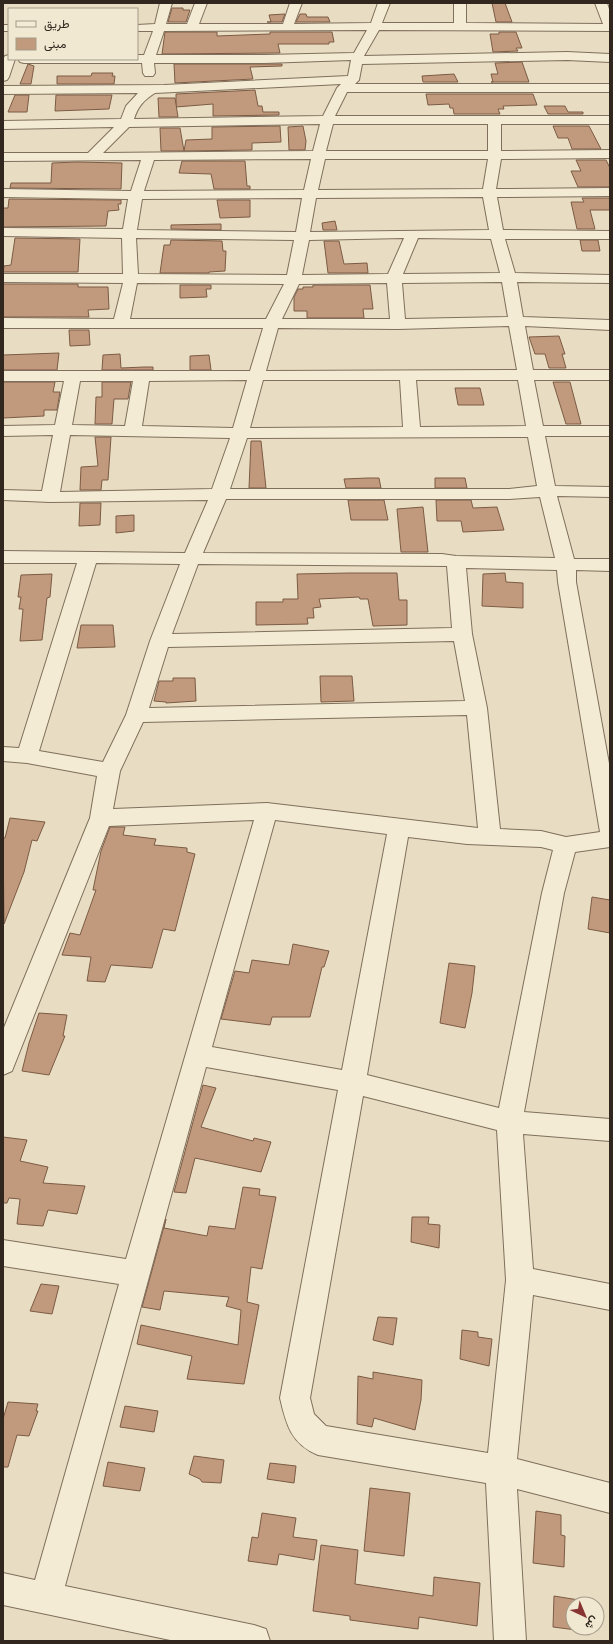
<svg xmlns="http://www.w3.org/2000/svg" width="613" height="1644" font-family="'Crimson Pro',Vazirmatn,serif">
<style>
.building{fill:#c19a7d;stroke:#7c5b44}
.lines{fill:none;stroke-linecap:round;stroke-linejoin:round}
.minor-casing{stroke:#7f6f5c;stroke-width:2}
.minor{fill:#f4ebd4;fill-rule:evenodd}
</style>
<rect width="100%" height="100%" fill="#e8ddc2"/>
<g class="building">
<path d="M492,3h13l7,19h-16z"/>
<path d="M172,8h11v2h7l-4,12h-18z"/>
<path d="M285,14l-3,8h-15h4l-2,-7z"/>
<path d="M300,14h6l1,3h21l2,5h-34z"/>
<path d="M165,32h52v4l53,-2v-2h62l2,10h-5v2h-51l2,9 -118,1z"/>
<path d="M499,32h17l6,16h-6l2,3 -25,1 -3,-18h9z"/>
<path d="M522,62l7,20h-38h2l-2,-8h7l-3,-11z"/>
<path d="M28,64l6,2 -3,18h-11z"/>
<path d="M174,64h108v2l-32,1 3,12 -78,4z"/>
<path d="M92,73h21l-1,3h3l-1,8h-57v-8h34z"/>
<path d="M454,74l4,8h-35l-1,-6z"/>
<path d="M255,90l3,16h4l1,6h16v3l-66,1v-12l-37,3v-13z"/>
<path d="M426,94h107l4,11 -34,1 1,3h-6l2,5h-46l-1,-6h-3l-1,-4 -21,1z"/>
<path d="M15,95h14l-2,17h-19z"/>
<path d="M56,95h56l-3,14 -54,2z"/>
<path d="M158,98h17l3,19h-19z"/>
<path d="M544,106h21l3,6h15v2h-35z"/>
<path d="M280,126l1,16 -29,1v7l-68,1 2,-11 26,-1v-12z"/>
<path d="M303,126l3,15 -1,9h-16l-1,-23z"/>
<path d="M553,126h36l12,23h-29l-4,-11h-10z"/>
<path d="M160,128h20l4,23h-23z"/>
<path d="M576,160h30l4,8v19h-32l-7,-16h10z"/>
<path d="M182,161h63l2,25h3v3h-36l-3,-15 -32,-1z"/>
<path d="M77,162l45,1 -1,26 -111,-1 1,-5h40l1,-20z"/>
<path d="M582,198h28v12h-20l5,19h-18l-6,-27h13z"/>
<path d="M9,199l112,1v4h-3l1,6 -11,1 -2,15 -103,1v-19h5z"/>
<path d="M217,200h33v17l-30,1z"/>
<path d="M335,221l2,9h-14l-1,-7z"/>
<path d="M221,224v6l-50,-1v-4z"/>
<path d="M15,238l65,1 -2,33h-75l1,-6 7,-1z"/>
<path d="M171,240l51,1 1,10h3l-1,20 -16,1v1h-49l4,-28h6z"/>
<path d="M580,240h18l2,11h-18z"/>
<path d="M324,241h15l5,23 23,-1 1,10h-40z"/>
<path d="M3,284h75v3h30l1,22 -21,1 1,7h-86z"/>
<path d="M180,285h31v4h-5l1,8 -27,1z"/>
<path d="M313,285h57l3,24h-10l1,9h-57v-7h-13v-14l4,-8h5v-2h10z"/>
<path d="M69,330h20l1,15 -20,1z"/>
<path d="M559,336l6,18h-3l4,14h-17l-4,-14h-10l-6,-17z"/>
<path d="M59,353l-2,17h-54v-15z"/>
<path d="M120,354l1,14 23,-1h9v3h-51l1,-15z"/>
<path d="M209,355l2,15h-21v-14z"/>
<path d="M3,382h52l-2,10h7l-3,18h-13v6l-41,2z"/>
<path d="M102,382h29l-3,17h-14l-2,25h-17l1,-27h6z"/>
<path d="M553,382h17l11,42h-15z"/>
<path d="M455,388h25l4,17h-26z"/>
<path d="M95,437h16l-3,43h-6l-1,10h-21l1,-23 17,-1z"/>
<path d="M251,441h10l5,47h-17z"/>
<path d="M368,478h11l2,10h-35l-2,-9z"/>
<path d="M435,478h30l2,10h-32z"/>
<path d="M348,500h36l4,20h-37z"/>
<path d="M436,500h35l2,8 24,-1 7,23 -41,2 -2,-11h-24z"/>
<path d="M80,503h21l-1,22 -21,1z"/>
<path d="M423,507l5,45h-27l-4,-43z"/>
<path d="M134,515v16l-18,2v-17z"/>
<path d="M349,573h48l2,27h8v25l-34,1 -5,-27h-8l-1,-2 -40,2 2,8 -8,1 1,10h-7l1,6 -52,1v-23h27v-3h15l-1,-25z"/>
<path d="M505,573l1,9 17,1v25l-41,-2 1,-32z"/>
<path d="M52,574l-2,23 -3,1 -5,42 -22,1 3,-32h-4l2,-12h-3l3,-22z"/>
<path d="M81,625h32l2,22 -38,1z"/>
<path d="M320,676h32l2,25 -33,1z"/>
<path d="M173,678h22l1,23 -30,2v-1l-12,-1 5,-20h14z"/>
<path d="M10,818l35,4 -8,19 -5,-1 -8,32 -20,52 -1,-86h2z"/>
<path d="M110,827h15l-2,8 33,4 -2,6 33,3v4l8,2 -20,77 -12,-2 -11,39 -41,-3 -6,17 -18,-1 4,-24 -29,-2 8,-22 10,2 16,-45h-3l8,-39z"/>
<path d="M592,897l18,3v33l-22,-4z"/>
<path d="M293,944l36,7 -5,16h-2l-12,50h-38l-2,8 -49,-6 14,-48 14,2 3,-13 37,5z"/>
<path d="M449,963l26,3 -3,27 -7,35 -25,-5z"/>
<path d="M39,1013l28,2 -4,21h2l-16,39 -27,-4 7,-28z"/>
<path d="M203,1085l13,3 -15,39 52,14 1,-3 17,4 -10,30 -66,-14 -9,35 -12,-1z"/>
<path d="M3,1137l24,3 -7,21 28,6 -5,16 42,3 -8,28 -29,-4 -5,16 -26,-2 3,-25 -11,-1 -2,5h-4z"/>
<path d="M243,1187l17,2 -1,6 17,2 -14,72 -11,-2 -4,35 12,3 -15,79 -57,-5 5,-23 -55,-12 4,-19 97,20 3,-35 -15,-4 3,-9 -65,-6 -4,19 -18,-3 24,-88 -2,9 43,8 2,-10 26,3z"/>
<path d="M412,1217h17l-1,7 12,1 -1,23 -28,-6z"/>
<path d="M41,1284l18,2 -7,28 -22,-3z"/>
<path d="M378,1317l19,1 -4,27 -20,-5z"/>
<path d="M462,1330l16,2v5l14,2 -3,27 -29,-7z"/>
<path d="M373,1372l49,8 -1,20 -6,30 -41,-12 -2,9 -15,-3 1,-48 15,3z"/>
<path d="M8,1402l30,2 -2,7h2l-9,25 -12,-1 -9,32h-5v-48z"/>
<path d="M125,1406l33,5 -4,21 -34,-5z"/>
<path d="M194,1456l30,4 -3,23 -19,-1 -2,-3 -11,-5z"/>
<path d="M108,1462l37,6 -5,23 -37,-5z"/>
<path d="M270,1463l26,3 -2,17 -27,-4z"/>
<path d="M370,1488l40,5 -6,63 -40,-5z"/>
<path d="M536,1511l25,4v20l4,1 -1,31 -31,-4z"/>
<path d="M262,1513l34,5 -3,19 24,3 -3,20 -35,-6 -2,11 -29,-4 4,-24 6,1z"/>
<path d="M321,1545l37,5 -3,34 78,12 1,-19 46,6 -3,43 -58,-9 -1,12 -68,-9v-4l-37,-5z"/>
<path d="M554,1596l31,5v3h-12v24h11v3l-31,-4z"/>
</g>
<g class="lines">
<g class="minor-casing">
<g id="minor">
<path d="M160,3h12l-6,21h21l8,-21h12l-8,21h84l7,-21h12l-8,21 77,-1 7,-20h12l-8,20h72v-20h12v20l137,1 -8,-21h12l3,9v19l-231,-1 -15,26 203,-4 43,2v8l-43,-2 -205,4 -3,16 -4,4h255v8h-263l-12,24h275v8h-109v27l109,-1v8l-109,1 -5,30 114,-1v8l-113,1 6,33 107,1v8h-105l10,34 95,2v8l-93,-1 6,35 87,3v10l-85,-4 8,44h77v10h-76l9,46h67v10h-65l10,50 55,1v10l-53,-1 17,63h36v12l-34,-1v12l34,187v78l-35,5 -11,41 -40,219 86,7v22l-87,-7 10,135 77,15v26l-77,-15 -16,164 93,24v30l-93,-24 9,152h-32l-8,-158 -168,-28c-27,-11 -32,-31 -38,-57l58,-308 -132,-23 -141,519 189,39 12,4 4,12h-95l-172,-36v-32l32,7 84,-296 -116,-18v-26l123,19 128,-439 -145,6 -97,245 -9,4v-45l87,-212 7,-42 -70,-13 -24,-2v-14l16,1 58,-185h-74v-12l182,2 23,-53 -158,2 -47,-2v-10l39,1 11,-56 -50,1v-10l52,-1 9,-44h-61v-10h247l13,-43h-260v-10l111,1 9,-36 -120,-1v-8h120l-1,-36 -119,-2v-8l120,1 5,-30 -125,-2v-8l128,2 10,-31 -138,1v-8h85l26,-26 -111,2v-8l118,-2 5,-13 12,-13 -135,1v-8l161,-1 184,-9 3,-16 -87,3h-110l1,10 -2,3h-8l-2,-3 -1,-10h-118l-4,-1 -2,-3h119v-4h7l9,-24h-16v-6l18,-1zM367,30l-13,23 -90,2h-108l8,-24zM341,84l-4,4 -14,28 -189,3c4,-13 10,-19 21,-26zM320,124l-7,27 -210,2 26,-26zM333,124h155v27h-162zM311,159l-7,31 -160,1 10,-31zM325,159h163l-5,30 -165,1zM483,197l6,33 -179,2 6,-34zM302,198l-6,34 -159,-2 5,-31zM136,238l158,2 -7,35 -149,-1zM404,238l-16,36 -86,1 7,-35zM418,238l73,1 9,34 -97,1zM502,282l6,35 -103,2 -3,-36zM137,283l147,1 -18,35h-136zM387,283l3,36h-108l17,-35zM509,326l8,44 -251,1 12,-43 120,1zM247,380l-14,48 -91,-2 7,-45zM263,380h137l3,47 -153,1zM416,380h102l8,46 -106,1zM80,381h53l-8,45 -53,-1zM70,435l160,3 -18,51 -152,3zM528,437l9,49 -28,3h-279l17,-51zM540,497l15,61 -99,-2 -14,-2 -239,-1 23,-54h283zM96,563l84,1 -30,77 -24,74 -23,47 -64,-11zM198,564l249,2 5,62 -280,6zM466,568l91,2 1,12 42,250 -34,5 -25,-6 -41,-2 -13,-121 -15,-74zM454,641l11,60 -316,7 19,-61zM467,715l11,113 -211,-25 -154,6 7,-38 23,-49zM275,820l112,14 -45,236 -130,-23zM408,837l59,7 74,3 12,3 -11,43 -43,215 -132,-33zM363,1096l134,34 9,150 -18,173 -162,-27 -12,-12 -4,-16z"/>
<rect x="3" y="25" width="6" height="6"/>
<path d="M9,55v4h6l-6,18 -2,3 -4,1v-22l2,-3z"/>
</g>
</g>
<use href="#minor" class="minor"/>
</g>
<rect width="613" height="1644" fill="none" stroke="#31271e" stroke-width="8"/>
<rect x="8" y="8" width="130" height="52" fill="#f0e8d1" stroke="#a49b89"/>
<rect x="16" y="21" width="20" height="6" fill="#f4ebd4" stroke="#a49b89"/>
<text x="44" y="28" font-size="12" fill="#31271e">طريق</text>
<rect x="16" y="38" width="20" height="12" fill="#c19a7d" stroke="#a49b89"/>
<text x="44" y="48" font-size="12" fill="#31271e">مبنى</text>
<g transform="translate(585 1616) rotate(136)"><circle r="19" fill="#f0e8d1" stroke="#a49b89"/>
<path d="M0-3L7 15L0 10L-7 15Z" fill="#873433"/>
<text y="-6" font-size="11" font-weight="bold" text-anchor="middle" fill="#31271e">ش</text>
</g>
</svg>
